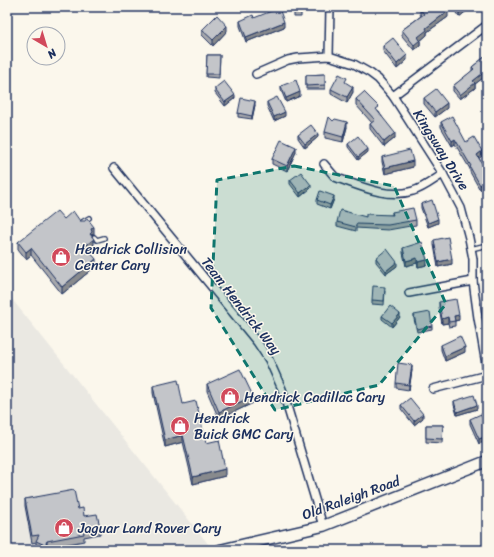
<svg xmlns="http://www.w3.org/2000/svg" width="494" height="557" font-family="Sriracha,sans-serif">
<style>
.built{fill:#eae8e2}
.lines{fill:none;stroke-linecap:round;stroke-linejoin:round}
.lane-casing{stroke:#1b2f5e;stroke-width:6}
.street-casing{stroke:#1b2f5e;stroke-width:10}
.secondary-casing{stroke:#1b2f5e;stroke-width:13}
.lane{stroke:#fbf7ec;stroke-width:3.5}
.street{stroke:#fbf7ec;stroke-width:7}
.secondary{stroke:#fbf7ec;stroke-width:10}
.wall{fill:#a8a9ad;stroke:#1b2f5e}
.shaded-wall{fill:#888a8d;stroke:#1b2f5e}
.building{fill:#c3c5c9;stroke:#1b2f5e}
.marked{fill:#0f766e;fill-opacity:0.2;stroke:#0f766e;stroke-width:3;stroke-dasharray:8 5;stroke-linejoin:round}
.labels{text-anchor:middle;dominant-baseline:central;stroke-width:3;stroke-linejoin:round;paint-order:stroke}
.street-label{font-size:14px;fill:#1b2f5e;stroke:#fbf7ec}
.poi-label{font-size:14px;fill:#1b2f5e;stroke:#fbf7ec;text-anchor:start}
</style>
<rect width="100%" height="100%" fill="#fbf7ec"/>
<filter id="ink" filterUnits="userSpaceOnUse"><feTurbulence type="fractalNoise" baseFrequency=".025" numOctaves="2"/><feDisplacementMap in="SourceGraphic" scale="8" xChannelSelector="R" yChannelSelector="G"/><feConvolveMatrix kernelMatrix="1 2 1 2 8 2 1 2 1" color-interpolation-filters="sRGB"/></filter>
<g filter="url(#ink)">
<path class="built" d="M7,293l202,252 -25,5h-177z"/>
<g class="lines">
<g class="lane-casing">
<g id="lane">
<path d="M83,224l-1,-2 7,-4"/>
<path d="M94,237l3,3 7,-2"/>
<path d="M471,249l16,-4"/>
</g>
</g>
<g class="street-casing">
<g id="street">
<path d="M329,56l1,-49"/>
<path d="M256,74l32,-14 10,-2 31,-2 25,8 16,9 8,6 15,17 50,78 18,34 8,30 4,21v22l5,37 9,52"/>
<path d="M393,96l94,-71"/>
<path d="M324,164l11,13 5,2c22,8 49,20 73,12 11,-3 20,-11 30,-17"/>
<path d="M114,168l143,174 12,18 13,29 41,137"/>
<path d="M409,293l64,-12"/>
<path d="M433,389l54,-14"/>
</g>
</g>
<g class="secondary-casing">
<path id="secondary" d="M220,550l103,-24 164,-65"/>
</g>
<use href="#lane" class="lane"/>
<use href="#street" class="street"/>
<use href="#secondary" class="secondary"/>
</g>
<g class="wall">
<path d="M292,7h10h-1v10h-7v-9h-2z"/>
<path d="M453,7h16v2l-10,8 -6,-8z"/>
<path d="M420,9l28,8 -21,15v3l-7,6v5l-6,4 -12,-14v-6l19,-14 -1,-2z"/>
<path d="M254,18l30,9 -38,15 -6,-16v-5z"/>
<path d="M202,30l25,1 -14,15 -11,-11z"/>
<path d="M383,46l24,14 -10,9 -14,-18z"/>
<path d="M207,55h13l-1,23 -13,-1z"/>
<path d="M487,55v20l-12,9v4l-15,11 -7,-8v-5l19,-15v-4z"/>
<path d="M325,74v15h-19v-14z"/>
<path d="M347,84l6,8 -6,11 -16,-9v-5z"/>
<path d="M281,86l19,10 -14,6 -5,-12z"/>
<path d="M215,88l20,10 -10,8 -10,-13z"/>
<path d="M424,98l23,10 -12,9 -11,-13z"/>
<path d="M356,99l23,13 16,26 -11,9 -14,-18v-5l2,-1 -16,-18z"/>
<path d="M267,102l18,14 -11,5 -7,-15z"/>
<path d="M255,105l-3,14 -14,-2v-4z"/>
<path d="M333,121l14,6 -4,15 -18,-4v-6z"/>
<path d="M441,122l25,20 16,14 -3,2 8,14v36l-5,-20 -2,2 -10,-18v-3l-15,-25 -3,2 -11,-19z"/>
<path d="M298,135l20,2 -13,11 -7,-10z"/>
<path d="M348,144l20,8 -10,8 -10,-13z"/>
<path d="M296,152l-9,19 -15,-7v-5z"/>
<path d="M382,157l31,10 -28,7 -3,-12z"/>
<path d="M290,180l21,8 -11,9 -10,-13z"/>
<path d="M334,199l-4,10 -13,-5v-4z"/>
<path d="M421,204l17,19 -10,4 -7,-19z"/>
<path d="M392,212l24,8v5l-28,5 -32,-2v3l-19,-5v-4l29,-5 26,-2z"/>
<path d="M64,219l16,2 14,13 -2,1 2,11 -5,4 7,16 -34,28 -31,-39 -5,4 -8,-10v-7z"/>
<path d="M434,240l18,24 -14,3 -4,-22z"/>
<path d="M403,248l24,17 -9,2 -1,-4 -11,3 -3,-13z"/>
<path d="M376,258l21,8 -11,8 -10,-12z"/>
<path d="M385,291l-1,14 -12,-1v-4z"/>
<path d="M439,302l20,18 -4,1v5l-6,1 -1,-4 -6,1 -3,-17z"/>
<path d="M414,315l18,11v3l-15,3 -3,-13z"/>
<path d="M382,316l18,1 -8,10 -10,-8z"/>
<path d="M441,345l24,7 -20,9 -4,-11z"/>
<path d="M412,370l-3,20 -13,-2v-5z"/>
<path d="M207,384l46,19 -34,16 -12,-28z"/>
<path d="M153,386l30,18 42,72 -32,8 -10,-42 -18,5 -12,-54z"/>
<path d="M454,401l23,8 -20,6 -3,-10z"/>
<path d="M401,405l22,13 -9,7 -13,-16z"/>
<path d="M470,419l17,8 -8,17 -9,-20z"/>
<path d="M426,425h17l-1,18 -16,-1z"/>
<path d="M25,499l53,10 6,7 16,11v7l-16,3v4l-37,7 -1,2h-5l-5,-3v-5l-4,1 -7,-37z"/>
</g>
<g class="shaded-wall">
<path d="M467,7h2v2l-10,8v-4z"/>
<path d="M448,11v6l-21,15v3l-7,6v5l-6,4v-5l4,-8 8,-9z"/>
<path d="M284,22v5l-38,15v-5z"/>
<path d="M227,26v5l-14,15v-6z"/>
<path d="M407,55v5l-10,9v-5z"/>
<path d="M487,70v5l-12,9v4l-15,11v-4l13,-14z"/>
<path d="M353,87v5l-6,11v-6z"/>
<path d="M300,92v4l-14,6v-4z"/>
<path d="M235,95v3l-10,8v-4z"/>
<path d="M255,101v4l-3,14v-3z"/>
<path d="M447,103v5l-12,9v-5z"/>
<path d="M285,112v4l-11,5v-4z"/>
<path d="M347,122v5l-4,15v-5z"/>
<path d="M395,133v5l-11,9v-5z"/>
<path d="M318,134v3l-13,11v-4z"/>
<path d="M455,139v5l-3,2v-5z"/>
<path d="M296,147v5l-9,19v-5z"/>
<path d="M368,149v3l-10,8v-3z"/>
<path d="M482,151v5l-5,4v-5z"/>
<path d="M413,161v6l-28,7v-6z"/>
<path d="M482,184v4l-2,2v-5z"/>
<path d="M311,185v3l-11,9v-4z"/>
<path d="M334,196v3l-4,10v-4z"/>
<path d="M438,219v4l-10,4v-4z"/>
<path d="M94,227v7l-2,1 -2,-1 1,-5z"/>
<path d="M94,239v7l-9,7v-7z"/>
<path d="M31,248v7l-5,4v-7z"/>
<path d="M417,258v5l-11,3v-5z"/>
<path d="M96,259v7l-34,28v-7z"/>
<path d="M452,259v5l-14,3v-5z"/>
<path d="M427,260v5l-9,2v-5z"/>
<path d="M397,262v4l-11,8v-3z"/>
<path d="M400,314v3l-8,10v-4z"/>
<path d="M459,315v5l-5,1v-5z"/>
<path d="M448,317v6l-6,1v-5z"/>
<path d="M465,347v5l-20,9v-5z"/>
<path d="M412,365v5l-3,20v-5z"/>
<path d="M253,396v7l-34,16v-7z"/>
<path d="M477,405v4l-20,6v-3z"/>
<path d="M423,414v4l-9,7v-4z"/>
<path d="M183,435v7l-18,5v-7z"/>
<path d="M487,436v5l-8,3v-5z"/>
<path d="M225,469v7l-32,8v-7z"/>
<path d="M47,541v7l-1,2h-1v-5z"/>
</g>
<g class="building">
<path d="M294,7h7v4l-7,1z"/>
<path d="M423,7h22l3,4 -22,17 1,2 -9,7 2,3 -6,5 -12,-15 22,-16 -4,-5z"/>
<path d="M454,7h13l-8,6z"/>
<path d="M279,8l5,14 -38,15 -6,-16 13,-6 1,3z"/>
<path d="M217,15l10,11 -14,14 -11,-10z"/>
<path d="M393,38l14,17 -10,9 -14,-18z"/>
<path d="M207,55h13l-1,19h-13z"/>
<path d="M487,55v15l-14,11 2,2 -15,12 -7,-9 21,-17 -2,-2z"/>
<path d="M325,74v11l-19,1v-11z"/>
<path d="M339,74l8,4 -2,4 8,5 -6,10 -16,-8z"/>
<path d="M296,80l4,12 -14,6 -5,-12z"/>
<path d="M224,81l11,14 -10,7 -10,-12v-2z"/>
<path d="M436,89l11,14 -12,9 -11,-14z"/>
<path d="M364,92l15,15 -3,2 19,24 -11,9 -14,-18 5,-4 -19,-21z"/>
<path d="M277,97l8,15 -11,5 -7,-15z"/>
<path d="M241,98l14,3 -3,15 -14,-3z"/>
<path d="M452,116l14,26 8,-5 8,14 -5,4 10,17v31l-5,-19 -2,1 -10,-18 1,-1 -16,-27 -3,2 -11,-19z"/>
<path d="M329,117l4,4 2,-2 12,3 -4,15 -18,-5z"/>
<path d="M311,125l7,9 -13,10 -7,-9z"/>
<path d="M358,136l10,13 -10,8 -10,-13z"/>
<path d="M281,140l15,7 -9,19 -15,-7z"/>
<path d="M410,150l3,11 -28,7 -3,-11z"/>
<path d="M301,172l10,13 -11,8 -10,-13z"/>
<path d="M320,191l14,5 -4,9 -13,-5z"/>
<path d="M432,200l6,19 -10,4 -7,-19z"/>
<path d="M413,208l3,12 -28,5 -32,-1v3l-19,-5 3,-12 26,7v-3l27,1 -1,-3z"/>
<path d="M57,211l7,8 9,-8 7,10h5l2,-3 7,9 -3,2 1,3 -2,2 4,5 -9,7 11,13 -34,28 -31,-39 -5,4 -8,-10z"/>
<path d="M448,237l4,22 -14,3 -4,-22z"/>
<path d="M422,242l5,18 -9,2 -1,-4 -11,3 -3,-13z"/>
<path d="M387,249l10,13 -11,9 -10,-13z"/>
<path d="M373,286l12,1 -1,14 -12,-1z"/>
<path d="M456,299l3,16 -5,1 1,5 -6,1 -1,-5 -6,2 -3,-17z"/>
<path d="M390,306l10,8 -8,9 -10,-7z"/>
<path d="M430,312l2,14 -15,3 -3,-14z"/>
<path d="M460,336l5,11 -20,9 -4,-11z"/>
<path d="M398,363l14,2 -3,20 -13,-2z"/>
<path d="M240,369l13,27 -34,16 -12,-28z"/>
<path d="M178,380l5,24 13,-3 10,42 13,-3 6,29 -32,8 -10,-42 -18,5 -12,-54z"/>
<path d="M474,395l3,10 -20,7 -3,-11z"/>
<path d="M410,398l13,16 -9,7 -13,-16z"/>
<path d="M481,414l6,13v9l-8,3 -9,-20z"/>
<path d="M426,425h17l-1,14 -16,-1z"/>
<path d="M74,490l4,19 5,-1 1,8 13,-2 3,13 -17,3 1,4 -37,7 -2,4 -9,-4 3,-6 -7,1 -7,-37z"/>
</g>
</g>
<path class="marked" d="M294,166l100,20 52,118 -67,81 -104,25 -64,-102 6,-128z"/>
<defs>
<g id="shop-disc" transform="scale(1)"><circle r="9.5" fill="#d1495b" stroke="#fbf7ec"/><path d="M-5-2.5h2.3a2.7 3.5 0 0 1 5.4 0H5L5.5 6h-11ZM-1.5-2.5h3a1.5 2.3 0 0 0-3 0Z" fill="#fff"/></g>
</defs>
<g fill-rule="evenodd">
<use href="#shop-disc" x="61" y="257"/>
<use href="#shop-disc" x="230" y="397"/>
<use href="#shop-disc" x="180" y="426"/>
<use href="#shop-disc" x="64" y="528"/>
</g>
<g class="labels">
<g class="street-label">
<text transform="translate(441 150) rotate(58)">Kingsway Drive</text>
<text transform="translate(241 306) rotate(52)">Team Hendrick Way</text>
<text transform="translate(351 498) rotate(-20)">Old Raleigh Road</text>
</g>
<g class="poi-label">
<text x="75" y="249">Hendrick Collision<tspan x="75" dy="16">Center Cary</tspan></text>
<text x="244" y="397">Hendrick Cadillac Cary</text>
<text x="194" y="418">Hendrick<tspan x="194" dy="16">Buick GMC Cary</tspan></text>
<text x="78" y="528">Jaguar Land Rover Cary</text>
</g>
</g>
<rect width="494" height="557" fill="none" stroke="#fbf7ec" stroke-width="24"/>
<rect x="12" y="12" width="470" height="533" fill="none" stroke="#1b2f5e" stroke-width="1.5" filter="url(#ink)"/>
<g transform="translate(46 46) rotate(142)"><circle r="19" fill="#fbf7ec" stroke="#a1a7b3"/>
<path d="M0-3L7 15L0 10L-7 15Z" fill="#d1495b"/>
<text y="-6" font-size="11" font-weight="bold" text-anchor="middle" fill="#1b2f5e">N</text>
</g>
</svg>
